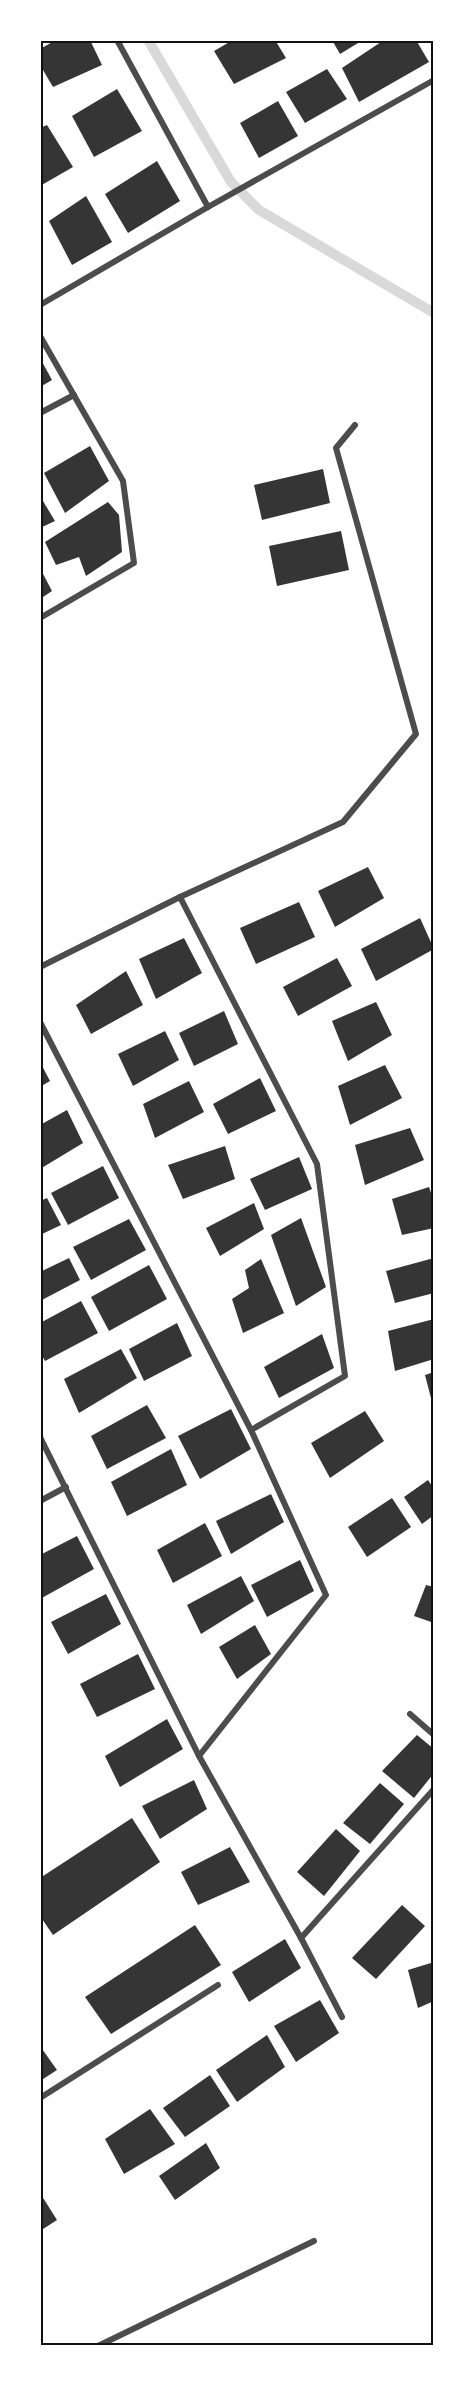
<svg xmlns="http://www.w3.org/2000/svg" width="474" height="2386" font-family="Mulish,sans-serif">
<style>
.lines{fill:none;stroke-linecap:round;stroke-linejoin:round}
.stream{stroke:#d9d9d9;stroke-width:10}
.building{fill:#353535}
.minor{stroke:#4c4c4c;stroke-width:6}
.neatline{fill:none;stroke:#111;stroke-width:2}
</style>
<rect width="100%" height="100%" fill="#fff"/>
<g class="lines">
<path class="stream" d="M148,40l83,142 28,28 175,103"/>
</g>
<g class="building">
<path d="M56,40h34l12,25 -49,22 -13,-22v-16z"/>
<path d="M233,40h42l11,18 -52,26 -20,-33z"/>
<path d="M332,40h31l-23,14z"/>
<path d="M384,40h32l13,22 -70,40 -17,-34z"/>
<path d="M327,69l20,30 -42,24 -19,-31z"/>
<path d="M117,89l25,42 -48,26 -22,-41z"/>
<path d="M278,101l20,35 -39,22 -19,-35z"/>
<path d="M47,125l26,42 -33,19v-58z"/>
<path d="M157,161l23,40 -52,32 -23,-39z"/>
<path d="M86,196l26,46 -40,23 -23,-44z"/>
<path d="M40,358l12,22 -12,7z"/>
<path d="M90,446l19,35 -44,32 -21,-40z"/>
<path d="M323,469l7,34 -68,17 -8,-35z"/>
<path d="M40,496l15,25 -15,7z"/>
<path d="M108,502l11,13 3,37 -36,24 -7,-19 -23,8 -11,-23z"/>
<path d="M341,531l8,39 -72,16 -8,-40z"/>
<path d="M40,568l12,23 -12,8z"/>
<path d="M368,867l16,31 -49,29 -17,-36z"/>
<path d="M299,902l16,35 -59,27 -16,-36z"/>
<path d="M420,918l14,31 -58,32 -15,-32z"/>
<path d="M184,938l18,35 -46,26 -17,-40z"/>
<path d="M337,958l15,28 -54,30 -15,-29z"/>
<path d="M126,971l17,34 -52,29 -15,-29z"/>
<path d="M376,1002l16,33 -44,26 -16,-40z"/>
<path d="M224,1011l14,33 -44,22 -15,-33z"/>
<path d="M165,1031l14,29 -46,26 -15,-32z"/>
<path d="M40,1062l10,19 -10,6z"/>
<path d="M385,1065l17,33 -52,27 -12,-39z"/>
<path d="M260,1078l16,33 -48,23 -15,-30z"/>
<path d="M189,1081l15,31 -49,26 -12,-34z"/>
<path d="M67,1110l16,33 -43,26v-44z"/>
<path d="M410,1128l14,32 -59,25 -10,-40z"/>
<path d="M225,1146l10,33 -52,20 -15,-34z"/>
<path d="M299,1157l13,32 -47,21 -15,-31z"/>
<path d="M103,1166l16,32 -51,27 -17,-32z"/>
<path d="M429,1187l5,15v26l-32,7 -10,-36z"/>
<path d="M47,1198l14,27 -21,10v-34z"/>
<path d="M254,1203l10,26 -44,27 -14,-28z"/>
<path d="M301,1218l25,69 -30,19 -25,-71z"/>
<path d="M129,1219l17,31 -55,30 -18,-33z"/>
<path d="M69,1258l11,22 -40,21v-29z"/>
<path d="M434,1258v35l-39,10 -9,-32z"/>
<path d="M261,1259l23,54 -41,20 -11,-34 17,-11 -4,-18z"/>
<path d="M149,1265l18,34 -58,32 -18,-34z"/>
<path d="M81,1301l17,32 -53,28 -5,-9v-29z"/>
<path d="M434,1319v40l-39,12 -7,-40z"/>
<path d="M177,1323l15,33 -48,25 -15,-32z"/>
<path d="M322,1334l12,34 -55,30 -15,-31z"/>
<path d="M121,1349l16,29 -58,35 -15,-34z"/>
<path d="M434,1372v34h-1l-8,-31z"/>
<path d="M147,1405l19,33 -59,31 -16,-33z"/>
<path d="M231,1409l20,40 -51,30 -22,-43z"/>
<path d="M365,1411l19,30 -54,37 -19,-35z"/>
<path d="M171,1449l16,36 -60,31 -16,-34z"/>
<path d="M428,1480l6,9v26l-12,9 -18,-27z"/>
<path d="M271,1494l13,28 -53,32 -15,-33z"/>
<path d="M392,1498l19,29 -44,30 -19,-30z"/>
<path d="M205,1523l17,33 -49,27 -16,-33z"/>
<path d="M77,1536l17,33 -54,30v-44z"/>
<path d="M300,1560l14,31 -47,26 -16,-32z"/>
<path d="M241,1576l13,25 -53,33 -14,-29z"/>
<path d="M426,1585l8,2v36l-20,-7z"/>
<path d="M106,1594l15,30 -53,30 -17,-32z"/>
<path d="M255,1625l16,29 -34,25 -18,-32z"/>
<path d="M138,1654l17,35 -58,28 -17,-33z"/>
<path d="M167,1719l16,30 -63,38 -15,-31z"/>
<path d="M417,1735l17,14v24l-20,25 -32,-27z"/>
<path d="M194,1780l13,29 -47,30 -18,-33z"/>
<path d="M380,1783l24,21 -34,40 -27,-21z"/>
<path d="M132,1818l28,44 -107,73 -13,-19v-38z"/>
<path d="M336,1829l24,22 -36,45 -27,-24z"/>
<path d="M230,1847l20,35 -52,23 -17,-33z"/>
<path d="M402,1905l23,21 -49,53 -24,-21z"/>
<path d="M195,1925l26,40 -110,69 -26,-37z"/>
<path d="M285,1939l16,29 -52,34 -17,-30z"/>
<path d="M434,1962v39l-16,7 -10,-38z"/>
<path d="M320,2000l19,33 -43,29 -22,-36z"/>
<path d="M267,2035l18,32 -48,35 -21,-32z"/>
<path d="M40,2046l17,24 -17,11z"/>
<path d="M210,2075l20,31 -45,31 -22,-29z"/>
<path d="M150,2109l25,35 -51,30 -19,-35z"/>
<path d="M206,2143l14,25 -45,32 -16,-24z"/>
<path d="M40,2193l17,27 -17,11z"/>
</g>
<g class="lines">
<g class="minor">
<path d="M117,40l91,167"/>
<path d="M40,305l168,-98 226,-127"/>
<path d="M40,336l83,145 11,82 -94,55"/>
<path d="M40,413l34,-18"/>
<path d="M40,967l140,-70"/>
<path d="M40,1022l211,408 75,165 -127,161"/>
<path d="M251,1430l94,-54 -28,-212 -137,-267 163,-75 73,-88 -80,-286 19,-23"/>
<path d="M40,1437l159,319 102,182 41,79"/>
<path d="M40,1501l26,-14"/>
<path d="M410,1714l24,21"/>
<path d="M301,1938l133,-149"/>
<path d="M40,2098l178,-113"/>
<path d="M98,2346l216,-105"/>
</g>
</g>
<rect width="474" height="2386" fill="none" stroke="#ffffff" stroke-width="84"/>
<rect x="42" y="42" width="390" height="2302" class="neatline"/>
</svg>
